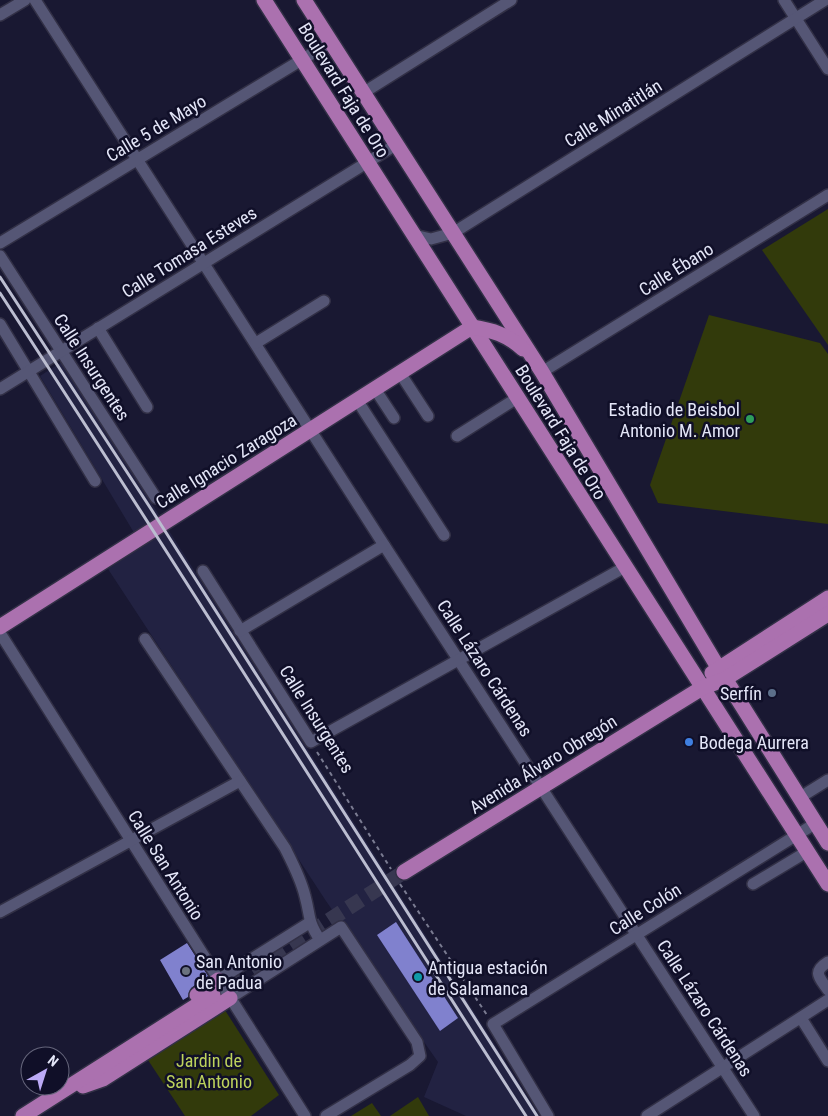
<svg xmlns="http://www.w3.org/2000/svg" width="828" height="1116" font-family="'Roboto Condensed',sans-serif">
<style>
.built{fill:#222242}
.green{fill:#323a0b}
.building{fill:#8081ce}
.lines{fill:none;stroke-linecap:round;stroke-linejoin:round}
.major-tunnel{stroke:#373750;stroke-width:15;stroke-dasharray:15 8;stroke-linecap:butt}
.minor-casing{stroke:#323046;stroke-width:14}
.major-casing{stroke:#323046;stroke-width:18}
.path{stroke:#7a7b91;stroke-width:2;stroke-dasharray:4 4;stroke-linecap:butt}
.minor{stroke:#555675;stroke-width:11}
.major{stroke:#ab71af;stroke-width:15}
.rail{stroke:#bbbdd0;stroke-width:3}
.leisure-dot{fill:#2e9e5b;stroke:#100f28;stroke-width:2}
.service-dot{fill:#5c6f8a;stroke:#100f28;stroke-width:2}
.shop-dot{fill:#3f7fe0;stroke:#100f28;stroke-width:2}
.worship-dot{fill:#6b7280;stroke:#100f28;stroke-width:2}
.culture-dot{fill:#0f9aa8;stroke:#100f28;stroke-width:2}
.labels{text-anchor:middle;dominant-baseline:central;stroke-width:5;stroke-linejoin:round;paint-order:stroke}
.street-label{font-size:18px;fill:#e4e6f8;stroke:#100f28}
.poi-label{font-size:18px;fill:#e4e6f8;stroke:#100f28;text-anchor:start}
.park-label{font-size:18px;fill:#bdd25c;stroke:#100f28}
</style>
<rect width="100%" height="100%" fill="#191832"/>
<path class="built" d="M62,362l478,754h-74l-42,-19 14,-35 -112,-161 -218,-332 34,-23 -102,-170z"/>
<g class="green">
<path d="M828,209v136l-66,-95z"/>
<path d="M709,315l111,28 8,11v170l-170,-21 -8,-18z"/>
<path d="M223,1007l56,88 -28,21h-66l-39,-59z"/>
<path d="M418,1097l11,19h-39z"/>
<path d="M372,1103l9,13h-30z"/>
</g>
<g class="building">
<path d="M396,922l62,96 -18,13 -63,-96z"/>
<path d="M187,943l21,33 -17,12 -3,9 -5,3 -23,-40z"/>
</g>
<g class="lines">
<path class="major-tunnel" d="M213,995l191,-123"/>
<g class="minor-casing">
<g id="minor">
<path d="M35,0l349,545 370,571"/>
<path d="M784,0l44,69"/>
<path d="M0,15l25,-15"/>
<path d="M363,93l148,-93"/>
<path d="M414,235l17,4 22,-6 372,-233"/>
<path d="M0,243l331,-201"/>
<path d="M0,256l156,242"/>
<path d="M0,324l95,157"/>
<path d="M98,328l49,79"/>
<path d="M256,343l68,-42"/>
<path d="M542,372l286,-177"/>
<path d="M400,373l28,43"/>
<path d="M0,389l397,-245"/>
<path d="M375,389l19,29"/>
<path d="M357,400l87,135"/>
<path d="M457,436l60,-38"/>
<path d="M203,571l108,171 314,-175"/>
<path d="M240,631l144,-86"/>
<path d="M0,633l305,483"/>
<path d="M145,639l140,209c8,16 16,31 20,48 6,22 2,24 15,44"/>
<path d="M799,798l29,-18"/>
<path d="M753,884l55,-33"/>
<path d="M0,912l240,-131"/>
<path d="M828,962c-16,10 -9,15 0,28"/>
<path d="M218,980l91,-57"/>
<path d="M230,998l111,-71 76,115 3,14 -10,9 -84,51"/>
<path d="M801,1018l27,43"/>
<path d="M548,1116l-55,-92 323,-201"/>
<path d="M647,1116l181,-116"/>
</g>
</g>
<g class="major-casing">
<g id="major">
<path d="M264,0l564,884"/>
<path d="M304,0l238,372 177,297 109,174"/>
<path d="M0,627l472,-300c20,3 36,8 51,22"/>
<path d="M712,673l116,-75"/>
<path d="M404,872l298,-184 23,-9 103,-65"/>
<path d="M197,995l21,-15"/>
<path d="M83,1086l20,-7 127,-81"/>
<path d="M23,1116l190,-121"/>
</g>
</g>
<g class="path">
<path d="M317,752l74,117"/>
<path d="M400,884l87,131"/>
</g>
<use href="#minor" class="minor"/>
<use href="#major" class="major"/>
<g class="rail">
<path d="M0,277l151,232 386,607"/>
<path d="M0,293c178,273 350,549 526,823"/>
</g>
</g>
<circle class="leisure-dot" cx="750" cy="419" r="5"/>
<circle class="service-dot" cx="772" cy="693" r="5"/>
<circle class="shop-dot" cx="689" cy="742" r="5"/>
<circle class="worship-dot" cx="186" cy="971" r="5"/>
<circle class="culture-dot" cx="418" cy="977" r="5"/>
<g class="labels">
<g class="street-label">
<text transform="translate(344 90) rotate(58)">Boulevard Faja de Oro</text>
<text transform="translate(613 113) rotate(-32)">Calle Minatitlán</text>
<text transform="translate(156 128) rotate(-31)">Calle 5 de Mayo</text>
<text transform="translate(189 252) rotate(-32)">Calle Tomasa Esteves</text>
<text transform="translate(676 269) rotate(-32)">Calle Ébano</text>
<text transform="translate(92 367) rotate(57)">Calle Insurgentes</text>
<text transform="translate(561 432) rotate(58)">Boulevard Faja de Oro</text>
<text transform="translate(226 461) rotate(-32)">Calle Ignacio Zaragoza</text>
<text transform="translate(485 668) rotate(57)">Calle Lázaro Cárdenas</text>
<text transform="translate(317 719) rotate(58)">Calle Insurgentes</text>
<text transform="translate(543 764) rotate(-32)">Avenida Álvaro Obregón</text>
<text transform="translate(166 865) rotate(58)">Calle San Antonio</text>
<text transform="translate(645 909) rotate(-32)">Calle Colón</text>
<text transform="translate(705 1008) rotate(57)">Calle Lázaro Cárdenas</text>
</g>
<g class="poi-label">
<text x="740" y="409" text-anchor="end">Estadio de Beisbol<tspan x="740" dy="21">Antonio M. Amor</tspan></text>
<text x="762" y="693" text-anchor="end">Serfín</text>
<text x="699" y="742">Bodega Aurrera</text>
<text x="196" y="961">San Antonio<tspan x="196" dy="21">de Padua</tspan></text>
<text x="428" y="967">Antigua estación<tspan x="428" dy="21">de Salamanca</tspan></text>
</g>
<g class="park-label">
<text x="209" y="1060">Jardin de<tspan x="209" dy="21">San Antonio</tspan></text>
</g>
</g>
<g transform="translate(45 1071) rotate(39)"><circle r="24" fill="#100f28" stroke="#65657b"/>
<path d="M0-4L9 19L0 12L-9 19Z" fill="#bcaaf6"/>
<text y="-8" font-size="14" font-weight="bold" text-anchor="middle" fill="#e4e6f8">N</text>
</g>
</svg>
